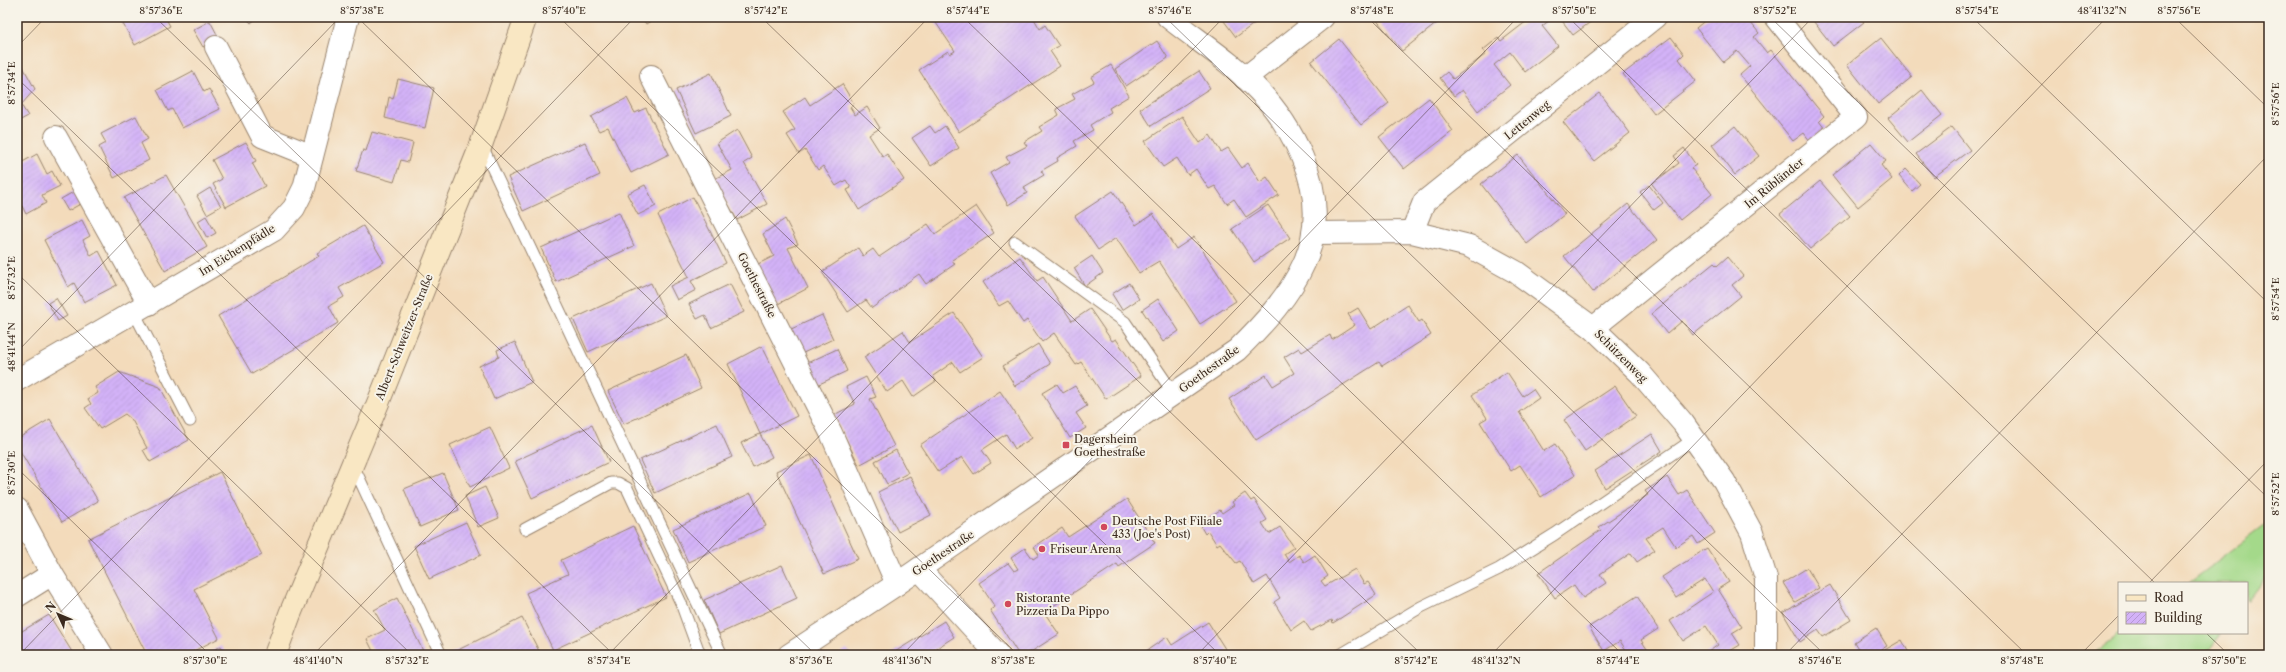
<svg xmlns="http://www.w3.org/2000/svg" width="2286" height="672" font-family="'Libre Caslon Text',serif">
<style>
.grass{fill:#a4d98a;stroke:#708254}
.building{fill:url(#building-hatch)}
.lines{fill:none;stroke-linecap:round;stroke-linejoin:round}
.lane-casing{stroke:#97826c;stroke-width:13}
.street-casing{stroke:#97826c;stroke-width:24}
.secondary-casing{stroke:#97826c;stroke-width:24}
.lane{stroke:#fff;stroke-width:11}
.street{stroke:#fff;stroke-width:22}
.secondary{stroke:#f9e7c3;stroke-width:22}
.ticks{fill:none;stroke:#3b2a1e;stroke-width:1;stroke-opacity:0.45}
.poi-dot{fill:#d1495b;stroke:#f7f3e8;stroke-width:1.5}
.labels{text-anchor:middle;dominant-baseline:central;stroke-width:4;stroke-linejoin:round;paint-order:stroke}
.street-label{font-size:11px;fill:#3b2a1e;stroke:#f7f3e8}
.poi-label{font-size:11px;fill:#3b2a1e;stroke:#f7f3e8;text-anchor:start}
.neatline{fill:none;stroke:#3b2a1e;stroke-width:1.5}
.ticks-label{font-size:10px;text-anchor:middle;fill:#3b2a1e}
</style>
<defs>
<pattern id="building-hatch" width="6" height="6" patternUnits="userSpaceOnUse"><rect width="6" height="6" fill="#d3b2f8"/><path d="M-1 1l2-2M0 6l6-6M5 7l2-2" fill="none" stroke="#b699d4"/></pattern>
</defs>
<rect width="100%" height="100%" fill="#f7f3e8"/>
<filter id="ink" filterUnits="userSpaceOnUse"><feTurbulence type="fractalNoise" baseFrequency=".025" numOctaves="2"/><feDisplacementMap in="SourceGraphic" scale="8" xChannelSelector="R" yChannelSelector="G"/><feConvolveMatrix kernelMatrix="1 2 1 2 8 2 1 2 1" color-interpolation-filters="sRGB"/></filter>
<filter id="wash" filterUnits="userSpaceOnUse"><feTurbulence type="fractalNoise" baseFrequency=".012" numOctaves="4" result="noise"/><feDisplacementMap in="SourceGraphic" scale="16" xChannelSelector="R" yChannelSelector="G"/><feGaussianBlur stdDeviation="0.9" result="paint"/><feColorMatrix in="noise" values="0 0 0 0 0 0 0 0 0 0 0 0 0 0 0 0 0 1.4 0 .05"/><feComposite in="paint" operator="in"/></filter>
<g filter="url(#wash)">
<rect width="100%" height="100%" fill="#f3dbbb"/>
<g class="grass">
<path d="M2269,522v51l-22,28v-18h-59z"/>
<path d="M2121,633h101l-17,22h-113z"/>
</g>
<g id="blocks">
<g class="building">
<path d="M119,17h46l5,9 -35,19z"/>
<path d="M245,17h13l-7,6z"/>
<path d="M641,17h16l-11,7z"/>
<path d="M932,17h66l4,6 9,-6h22l7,12 5,-4 14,21 -9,5 10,15 -101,66 -40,-62 29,-19 2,3 5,-3z"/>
<path d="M1221,17h42l-27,20z"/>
<path d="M1374,17h66l2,2 -40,32z"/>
<path d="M1532,17h22l-12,9 16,20 -33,26 -15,-20 -16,13 16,20 -32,26 -16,-21 -8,6 -14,-18 7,-6 6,7 33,-25 -3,-4 15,-12 3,3z"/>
<path d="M1559,17h38l-24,18z"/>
<path d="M1709,17h37l13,16 -5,4 13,16 4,-3 53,66 -5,5 6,8 -15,12 -6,-8 -11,8 -53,-66 10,-9 -13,-15 -14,11 -27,-34z"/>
<path d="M1810,17h49l5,5 -31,24z"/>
<path d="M210,21l9,17 -16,9 -10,-17z"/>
<path d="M1671,37l13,17 -5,5 17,22 -42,33 -31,-40z"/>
<path d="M1881,38l31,39 -34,27 -31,-39z"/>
<path d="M1339,39l50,64 -28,22 -50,-63z"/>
<path d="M1157,41l11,17 -42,28 -11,-17z"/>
<path d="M22,65l13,24 -14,16 7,11 -11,6v-54z"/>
<path d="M1111,65l18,31 -20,12 2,4 -21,13 3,5 -19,11 3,5 -20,12 1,3 -17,10 3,4 -20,12 3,6 -19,12 -18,-32 19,-11 -3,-5 21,-11 -3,-4 18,-11 -3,-4 20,-12 -3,-6 19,-10 -3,-5 22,-12 -3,-5z"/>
<path d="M193,71l11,21 5,-3 11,20 -38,19 -10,-19 -4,2 -11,-21z"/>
<path d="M1199,71l11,17 -59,38 -11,-17z"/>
<path d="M711,73l20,43 -35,17 -20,-43z"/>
<path d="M398,79l36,9 -9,40 -40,-10 4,-21 4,2z"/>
<path d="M842,84l12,20 -4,3 5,8 12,-8 13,21 -11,7 14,22 4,-3 17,26 -45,30 -12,-20 4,-2 -5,-8 -10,6 -13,-20 -5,4 -13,-20 -6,4 -12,-19 8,-5 -12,-18 22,-15 5,8z"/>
<path d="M1922,90l20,25 -34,27 -20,-24z"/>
<path d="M1600,93l30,40 -36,28 -31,-39z"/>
<path d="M627,98l8,15 11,-5 23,46 -38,19 -23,-46 -9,4 -8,-14z"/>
<path d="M1429,98l24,33 -49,38 -25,-32z"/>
<path d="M136,116l12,23 -7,4 8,17 -35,18 -15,-31 7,-4 -5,-9z"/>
<path d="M1182,116l18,27 10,-8 11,17 7,-4 14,20 6,-5 12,19 7,-5 12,18 -33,22 -12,-18 -7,5 -12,-18 -6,3 -13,-20 -8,6 -11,-17 -14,9 -18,-26z"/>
<path d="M930,126l5,7 10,-7 14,22 -28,18 -19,-28z"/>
<path d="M1735,126l24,30 -24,19 -23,-30z"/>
<path d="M1952,127l18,23 -36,27 -18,-23z"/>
<path d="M737,130l15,28 -8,5 23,41 -30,16 -23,-41 18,-9 -15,-27z"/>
<path d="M372,132l41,11 -5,19 -7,-2 -7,22 -38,-11 7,-21 3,1z"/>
<path d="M246,142l10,19 -4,2 13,23 -39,21 -13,-23 9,-5 -10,-19z"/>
<path d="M585,142l15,33 -77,36 -15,-34z"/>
<path d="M1871,143l15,18 -5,4 11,14 -34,28 -26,-32z"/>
<path d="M1684,148l12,17 -5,3 21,26 -32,26 -28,-36 27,-21 -5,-7z"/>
<path d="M37,154l10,20 5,-3 8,15 -18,9 4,8 -20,11 -4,-8 -4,2 -1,-3v-40z"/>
<path d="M1518,155l47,59 -38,30 -46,-60z"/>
<path d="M1906,169l14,15 -8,7 -13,-15z"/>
<path d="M166,175l41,72 -42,24 -41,-73z"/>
<path d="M1820,181l30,35 -40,33 -30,-35z"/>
<path d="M645,185l11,21 -18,9 -11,-21z"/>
<path d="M1649,185l14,18 -9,7 -14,-18z"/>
<path d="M210,188l11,18 -14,8 -10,-18z"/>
<path d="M75,191l7,12 -14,8 -7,-12z"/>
<path d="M1113,191l23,34 17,-11 23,35 18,-12 42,64 -36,23 -41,-63 -20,12 -23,-35 -18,12 -23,-34z"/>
<path d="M693,197l33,66 -35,18 5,9 -19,10 -7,-14 19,-9 -31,-62z"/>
<path d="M1628,204l29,36 -64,52 -29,-36z"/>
<path d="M1268,205l22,33 -36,24 -22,-33z"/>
<path d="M976,206l18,27 -42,27 3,4 -29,20 -7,-10 -47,34 -6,-8 -18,12 -26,-40 36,-24 5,8 10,-7 6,8 49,-33 7,10z"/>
<path d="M619,212l15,34 -78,36 -15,-34z"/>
<path d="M206,216l10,17 -9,5 -9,-17z"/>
<path d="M785,219l13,25 -10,4 20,40 -32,17 -20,-40 18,-9 -11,-22z"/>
<path d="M82,220l8,16 -7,4 8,16 8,-5 18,34 -33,17 -10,-19 -6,4 -24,-47z"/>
<path d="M363,226l21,36 -45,26 5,9 -15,9 9,17 -86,51 -34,-58 101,-60 -2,-3z"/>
<path d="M1092,256l11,17 -18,13 -11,-18z"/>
<path d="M1020,257l17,24 6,-4 29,44 18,-12 22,32 4,-2 25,37 -35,23 -25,-37 -5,3 -22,-32 -12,9 -15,-22 -4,3 -15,-22 -9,5 -16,-24z"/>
<path d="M1727,257l16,19 -11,9 9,11 -48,39 -11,-14 -15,13 -16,-20 63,-51 3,3z"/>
<path d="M651,283l15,33 -78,36 -15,-33z"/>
<path d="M1129,283l10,16 -17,11 -10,-16z"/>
<path d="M730,284l14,28 -33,16 -6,-13 -8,4 -8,-15z"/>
<path d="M56,298l11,18 -9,5 -10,-18z"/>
<path d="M1158,299l21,32 -16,11 -21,-32z"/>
<path d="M1408,305l11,17 3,-2 9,15 -49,31 -3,-4 -123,78 -27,-41 37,-24 7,11 21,-13 -10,-16 15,-9 3,4 28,-17 2,5 23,-15 -7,-11 10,-6 13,21z"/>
<path d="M954,313l29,44 -23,15 -7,-10 -20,14 3,5 -23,16 -10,-16 -16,11 -23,-35 39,-26 7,11z"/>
<path d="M822,315l11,24 -32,15 -12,-24z"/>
<path d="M515,342l17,40 -38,17 -15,-33 20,-9 -2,-7z"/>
<path d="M1038,344l12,20 -35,22 -12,-20z"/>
<path d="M762,346l35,70 -37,18 -32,-70z"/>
<path d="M837,349l10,22 -32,15 -10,-22z"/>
<path d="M686,355l15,33 -77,36 -16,-33z"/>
<path d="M119,372l41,15 29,53 -39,22 -7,-12 4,-2 -15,-28 -7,-6 -25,15 -15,-21 6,-4 -3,-5 10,-6 -3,-6z"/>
<path d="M1507,372l16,24 10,-7 6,9 -20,14 25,39 11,-7 20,31 -34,22 -21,-32 -9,6 -31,-49 7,-4 -15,-23z"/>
<path d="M866,377l10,20 -6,2 24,47 -35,19 -25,-50 21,-11 -9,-17z"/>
<path d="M1057,384l6,9 12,-7 12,20 -11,7 10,15 -16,10 -28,-45z"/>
<path d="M1615,386l21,30 -51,35 -21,-31z"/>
<path d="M1000,391l32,47 -17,11 -9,-15 -24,16 9,13 -17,11 -12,-17 -24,15 -18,-27z"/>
<path d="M50,419l48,82 -36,21 -45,-76v-7z"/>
<path d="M717,424l15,33 -77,36 -15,-33z"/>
<path d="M592,425l17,37 -77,36 -17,-37z"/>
<path d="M490,427l19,41 -39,19 -20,-42z"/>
<path d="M760,434l12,23 -19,10 -12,-24z"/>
<path d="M1652,434l10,17 -57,37 -10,-17z"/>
<path d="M896,450l12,23 -21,11 -12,-23z"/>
<path d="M811,455l47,104 -34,15 -48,-103z"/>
<path d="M220,472l42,83 -68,34 25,49 -33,17h-39l-59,-116z"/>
<path d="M443,473l16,37 -39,17 -16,-38z"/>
<path d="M910,476l21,39 -33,17 -20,-40z"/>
<path d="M1667,477l12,18 8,-5 28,43 -17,11 -5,-8 -17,11 -13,-20 -17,11 9,12 -18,12 -6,-9 -31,21 6,9 -23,15 -9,-13 -19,13 -17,-25 63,-43 -2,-3 49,-32 -3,-4z"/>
<path d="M485,487l14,31 -21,9 -13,-31z"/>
<path d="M751,493l15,33 -78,36 -15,-33z"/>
<path d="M1245,493l6,8 3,-2 13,21 -5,3 7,11 11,-7 14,20 -10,7 5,8 10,-7 5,7 11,-7 13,21 -7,5 4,5 30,-17 9,15 4,-2 8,13 -43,28 -1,-3 -21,11 -7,-10 -13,9 -17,-28 6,-4 -13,-22 -13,8 -14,-23 -4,2 -16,-20 -3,2 -9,-14 -3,3 -4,-7 2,-2 -1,-3 18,-12 2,3 12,-8 -2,-3z"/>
<path d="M1127,499l28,44 -36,24 -2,-3 -73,48 15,22 -33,21h-7l-29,-45 5,-3 -16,-24 29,-20 6,8 4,-2 -7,-11 14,-10 8,11 6,-4 -5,-8 28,-19 6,9z"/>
<path d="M466,522l15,33 -52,24 -15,-33z"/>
<path d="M633,526l33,71 -113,53 -27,-57 42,-19 -7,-14z"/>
<path d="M1707,548l22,34 -11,7 24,38 -10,6 8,12 -10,6 2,4h-28l14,-10 -12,-19 -23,15 -13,-20 43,-29 -8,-13 -29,19 -14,-21z"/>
<path d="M782,565l15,33 -78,36 -15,-34z"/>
<path d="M1807,568l12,20 -24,14 -12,-19z"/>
<path d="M1830,585l21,35 -28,17 -5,-7 -18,12 -17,-29z"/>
<path d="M1637,596l21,33 -17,11 10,15h-33l8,-5 -6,-9 -16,10 -15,-24z"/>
<path d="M397,598l28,57h-50l-8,-16 18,-9 -11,-20z"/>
<path d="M49,615l25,40h-57v-21z"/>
<path d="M522,618l17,33 -8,4h-83z"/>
<path d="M944,621l10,16 -28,18h-36z"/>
<path d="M1208,622l21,33h-89l27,-18 5,8z"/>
<path d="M1876,628l11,18 -15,9h-10l-8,-13z"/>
<path d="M1902,640l8,15h-34z"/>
<path d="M221,646l6,9h-22z"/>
<path d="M847,649l4,6h-13z"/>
<path d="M965,651l2,4h-8z"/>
</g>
</g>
</g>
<g filter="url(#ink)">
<use href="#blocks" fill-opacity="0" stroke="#97826c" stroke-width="1"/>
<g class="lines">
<g class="lane-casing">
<g id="lane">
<path d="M482,146l240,509"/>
<path d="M1015,242l110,80 49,72"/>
<path d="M134,312l56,109"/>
<path d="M353,465l88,190"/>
<path d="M525,529l86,-46h7l9,5 54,115 19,52"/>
<path d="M1340,655l81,-48 78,-38 56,-35 139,-95"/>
</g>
</g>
<g class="street-casing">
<g id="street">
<path d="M216,47l46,89 50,20"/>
<path d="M651,76l180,357 66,151"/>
<path d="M1245,78l78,-61"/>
<path d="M56,137l93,167"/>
<path d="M1412,232l12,-30 231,-185"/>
<path d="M1315,233l97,-1 57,14 47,26 77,56 47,45 43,50 41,58 28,52 14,45v77"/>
<path d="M1593,328l263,-211 -80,-100"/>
<path d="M17,380l257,-150 20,-22 10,-20 44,-171"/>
<path d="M17,509l35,65 50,81"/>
<path d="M919,569l79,86"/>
<path d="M17,596l35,-22"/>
<path d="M789,655l108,-71 340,-234c56,-55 101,-112 65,-193 -10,-24 -25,-47 -43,-66 -26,-28 -61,-50 -91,-74"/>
</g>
</g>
<g class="secondary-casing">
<path id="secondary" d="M275,655l15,-41 88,-211 103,-258 45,-128"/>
</g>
<use href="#lane" class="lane"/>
<use href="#street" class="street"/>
<use href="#secondary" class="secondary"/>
</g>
</g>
<path class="ticks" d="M155,17l661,638M357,17l661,638M559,17l661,638M761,17l661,638M963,17l660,638M1165,17l660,638M1367,17l660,638M1568,17l587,566M1770,17l499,482M1972,17l297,287M2174,17l95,92M17,47l29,-30M17,78l597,577M17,273l395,382M17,352l323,-335M17,468l193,187M2149,583l120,-124M2206,633l23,22M19,655l616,-638M313,655l616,-638M608,655l616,-638M902,655l616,-638M1197,655l616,-638M1491,655l616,-638M1785,655l484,-501M2080,655l39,-40"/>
<g class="poi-dot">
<rect x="1062" y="441" width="8" height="8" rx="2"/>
<circle cx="1104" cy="527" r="4"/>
<circle cx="1042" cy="549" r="4"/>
<circle cx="1008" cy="604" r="4"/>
</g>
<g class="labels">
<g class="street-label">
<text transform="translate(1527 120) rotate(-39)">Lettenweg</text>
<text transform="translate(1774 183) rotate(-39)">Im Rübländer</text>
<text transform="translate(237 250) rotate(-32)">Im Eichenpfädle</text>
<text transform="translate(757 285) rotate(63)">Goethestraße</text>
<text transform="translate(404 337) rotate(-68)">Albert-Schweitzer-Straße</text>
<text transform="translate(1621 356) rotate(45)">Schützenweg</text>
<text transform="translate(1209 369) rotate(-36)">Goethestraße</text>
<text transform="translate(943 553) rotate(-34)">Goethestraße</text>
</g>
<g class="poi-label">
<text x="1074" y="439">Dagersheim<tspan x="1074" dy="13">Goethestraße</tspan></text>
<text x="1112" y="521">Deutsche Post Filiale<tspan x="1112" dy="13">433 (Joe's Post)</tspan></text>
<text x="1050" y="549">Friseur Arena</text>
<text x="1016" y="598">Ristorante<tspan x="1016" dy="13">Pizzeria Da Pippo</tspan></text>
</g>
</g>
<rect width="2286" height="672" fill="none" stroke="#f7f3e8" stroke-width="44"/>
<rect x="2118" y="582" width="130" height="52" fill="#f7f3e8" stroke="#aca397"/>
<rect x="2126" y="595" width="20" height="6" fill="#f9e7c3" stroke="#aca397"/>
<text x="2154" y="602" font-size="12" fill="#3b2a1e">Road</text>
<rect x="2126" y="612" width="20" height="12" fill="url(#building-hatch)" stroke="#aca397"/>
<text x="2154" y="622" font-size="12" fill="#3b2a1e">Building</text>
<g transform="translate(58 614) rotate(314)" stroke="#f7f3e8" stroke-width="3" paint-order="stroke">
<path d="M0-3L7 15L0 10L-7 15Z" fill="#3b2a1e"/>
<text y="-6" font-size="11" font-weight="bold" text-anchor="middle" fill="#3b2a1e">N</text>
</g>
<rect x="22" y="22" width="2242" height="628" class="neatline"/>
<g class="ticks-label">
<text x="161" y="14">8°57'36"E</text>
<text x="362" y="14">8°57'38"E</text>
<text x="564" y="14">8°57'40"E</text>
<text x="766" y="14">8°57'42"E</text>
<text x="968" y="14">8°57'44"E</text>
<text x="1170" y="14">8°57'46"E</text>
<text x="1372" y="14">8°57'48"E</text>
<text x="1574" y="14">8°57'50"E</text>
<text x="1775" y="14">8°57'52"E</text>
<text x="1977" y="14">8°57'54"E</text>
<text x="2102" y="14">48°41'32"N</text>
<text x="2179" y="14">8°57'56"E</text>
<text transform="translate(11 83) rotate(-90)" y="4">8°57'34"E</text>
<text transform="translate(2275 104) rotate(-90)" y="4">8°57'56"E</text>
<text transform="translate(11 278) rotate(-90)" y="4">8°57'32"E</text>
<text transform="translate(2275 299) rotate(-90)" y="4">8°57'54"E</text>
<text transform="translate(11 347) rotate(-90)" y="4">48°41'44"N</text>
<text transform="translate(11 473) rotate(-90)" y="4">8°57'30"E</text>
<text transform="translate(2275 494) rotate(-90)" y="4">8°57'52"E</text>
<text x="205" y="664">8°57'30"E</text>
<text x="318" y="664">48°41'40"N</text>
<text x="407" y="664">8°57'32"E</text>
<text x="609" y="664">8°57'34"E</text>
<text x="811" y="664">8°57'36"E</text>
<text x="907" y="664">48°41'36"N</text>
<text x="1013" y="664">8°57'38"E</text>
<text x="1215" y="664">8°57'40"E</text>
<text x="1416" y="664">8°57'42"E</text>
<text x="1496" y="664">48°41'32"N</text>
<text x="1618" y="664">8°57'44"E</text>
<text x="1820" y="664">8°57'46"E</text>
<text x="2022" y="664">8°57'48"E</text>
<text x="2224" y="664">8°57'50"E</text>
</g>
</svg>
